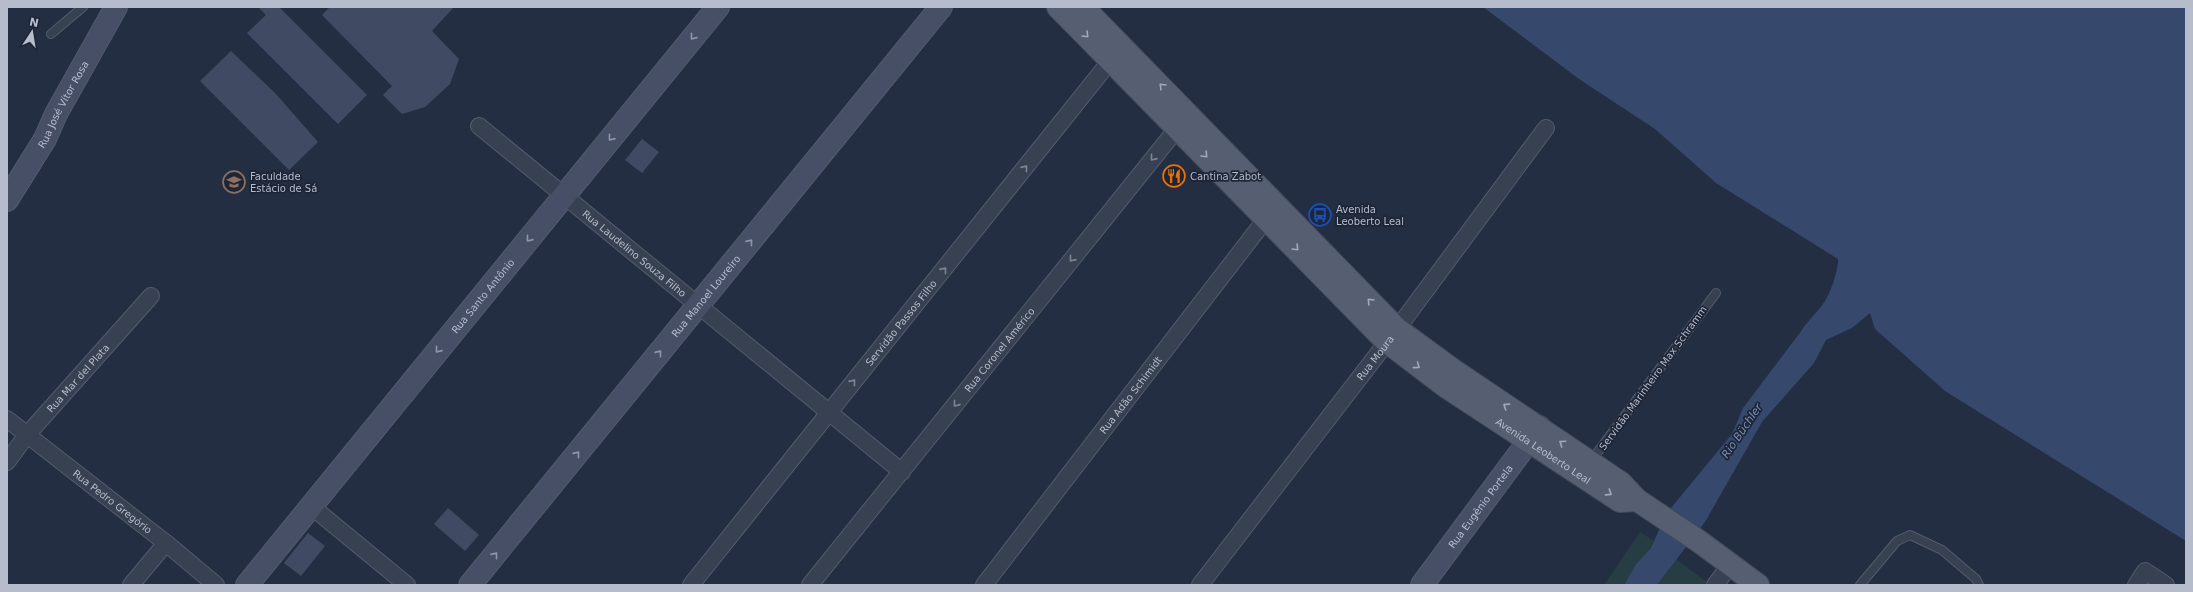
<svg xmlns="http://www.w3.org/2000/svg" width="2193" height="592" font-family="'DejaVu Sans',sans-serif">
<style>
.green{fill:#263d44}
.water{fill:#36486b}
.building{fill:#404b63}
.lines{fill:none;stroke-linecap:round;stroke-linejoin:round}
.lane-casing{stroke:#535c6c;stroke-width:10}
.street-casing{stroke:#535c6c;stroke-width:18}
.secondary-casing{stroke:#535c6c;stroke-width:24}
.primary-casing{stroke:#424a5b;stroke-width:24}
.lane{stroke:#384152;stroke-width:8}
.street{stroke:#384152;stroke-width:16}
.secondary{stroke:#464f66;stroke-width:22}
.primary{stroke:#565f72;stroke-width:22}
.oneway{stroke:#a2a9ba}
.oneway2{stroke:#8e96a8}
.oneway3{stroke:#7d8595}
.labels{text-anchor:middle;dominant-baseline:central;stroke-width:3.5;stroke-linejoin:round;paint-order:stroke}
.street-label{font-size:10px;fill:#b5bccc;stroke:#1d2537}
.poi-label{font-size:10px;fill:#b5bccc;stroke:#1d2537;text-anchor:start}
.water-label{font-size:11px;font-style:italic;fill:#7a8eb6;stroke:#1d2537}
</style>
<rect width="100%" height="100%" fill="#242e43"/>
<g class="green">
<path d="M1640,532l14,9 -3,7 -15,16 -12,21h-20z"/>
<path d="M1676,559l33,25 -1,1h-51z"/>
</g>
<path class="water" d="M1483,7h703v534l-241,-150 -70,-62 -5,-16 -18,15 -26,12 -12,23 -52,59 -57,100 -48,63h-33l12,-21 15,-16 15,-34 66,-80 11,-26 56,-74c6,-10 13,-16 20,-25 10,-10 19,-36 19,-50l-122,-76 -61,-54 -76,-50z"/>
<g class="building">
<path d="M258,7h21l88,88 -29,29 -91,-91 19,-18z"/>
<path d="M330,7h124l-22,24 27,28 -9,25 -25,23 -23,7 -19,-19 9,-9 -70,-71z"/>
<path d="M231,51l45,43 42,48 -29,28 -89,-89z"/>
<path d="M642,139l17,13 -17,21 -17,-13z"/>
<path d="M448,508l31,27 -14,16 -31,-27z"/>
<path d="M308,533l17,13 -24,30 -17,-13z"/>
</g>
<g class="lines">
<g class="lane-casing">
<g id="lane">
<path d="M51,34l32,-27"/>
<path d="M1591,461l125,-168"/>
<path d="M1860,585l37,-44 13,-6 32,15 34,29 3,6"/>
</g>
</g>
<g class="street-casing">
<g id="street">
<path id="s1" d="M479,126l423,346"/>
<path id="s2" d="M7,419l159,124 50,42"/>
<path id="s3" d="M7,462l19,-26 125,-140"/>
<path d="M311,506l96,79"/>
<path d="M131,585l35,-42"/>
<path id="s4" d="M691,585l420,-525"/>
<path id="s5" d="M810,585l374,-465"/>
<path id="s6" d="M984,585l288,-374"/>
<path id="s7" d="M1200,585l197,-256 149,-201"/>
<path d="M1715,585l16,-21"/>
<path d="M2136,585l9,-14 21,14"/>
</g>
</g>
<g class="secondary-casing">
<g id="secondary">
<path id="s8" d="M7,200l38,-61 11,-25 60,-107"/>
<path id="s9" d="M247,585l471,-578"/>
<path id="s10" d="M470,585l471,-578"/>
<path id="s11" d="M1422,585l117,-158"/>
</g>
</g>
<g class="primary-casing">
<g id="primary">
<path id="s12" d="M1058,7l328,334 59,45 175,115 17,-1"/>
<path d="M1083,7l314,322 56,41 168,113 16,17 63,42 58,43"/>
</g>
</g>
<use href="#lane" class="lane"/>
<use href="#street" class="street"/>
<use href="#secondary" class="secondary"/>
<use href="#primary" class="primary"/>
</g>
<defs><path id="oneway-chevron" d="M-2-3.5L2.5 0L-2 3.5" fill="none" stroke-width="1.6" stroke-linecap="round" stroke-linejoin="round"/></defs>
<g class="oneway">
<use href="#oneway-chevron" transform="translate(1086 35) rotate(45)"/>
<use href="#oneway-chevron" transform="translate(1162 86) rotate(-135)"/>
<use href="#oneway-chevron" transform="translate(1205 155) rotate(46)"/>
<use href="#oneway-chevron" transform="translate(1296 248) rotate(46)"/>
<use href="#oneway-chevron" transform="translate(1370 301) rotate(-134)"/>
<use href="#oneway-chevron" transform="translate(1417 366) rotate(37)"/>
<use href="#oneway-chevron" transform="translate(1506 406) rotate(-147)"/>
<use href="#oneway-chevron" transform="translate(1562 443) rotate(-146)"/>
<use href="#oneway-chevron" transform="translate(1609 493) rotate(33)"/>
</g>
<g class="oneway2">
<use href="#oneway-chevron" transform="translate(693 37) rotate(129)"/>
<use href="#oneway-chevron" transform="translate(611 138) rotate(129)"/>
<use href="#oneway-chevron" transform="translate(529 239) rotate(129)"/>
<use href="#oneway-chevron" transform="translate(750 242) rotate(-51)"/>
<use href="#oneway-chevron" transform="translate(438 350) rotate(129)"/>
<use href="#oneway-chevron" transform="translate(659 353) rotate(-51)"/>
<use href="#oneway-chevron" transform="translate(577 454) rotate(-51)"/>
<use href="#oneway-chevron" transform="translate(495 555) rotate(-51)"/>
</g>
<g class="oneway3">
<use href="#oneway-chevron" transform="translate(1153 158) rotate(129)"/>
<use href="#oneway-chevron" transform="translate(1025 168) rotate(-51)"/>
<use href="#oneway-chevron" transform="translate(1072 259) rotate(129)"/>
<use href="#oneway-chevron" transform="translate(944 270) rotate(-51)"/>
<use href="#oneway-chevron" transform="translate(853 382) rotate(-51)"/>
<use href="#oneway-chevron" transform="translate(956 404) rotate(129)"/>
</g>
<defs>
<g id="restaurant-ring" transform="scale(1.15)"><circle r="9.5" fill="#1d2537" stroke="#e8710a" stroke-width="1.5"/><path d="M-5-6h1v4h1v-4h1v4h1v-4h1v5L-1.5 .5V6h-2V.5L-5-1ZM5-6V6H3V1.5H1.5Q1.5-4 5-6Z" fill="#e8710a"/></g>
<g id="university-ring" transform="scale(1.15)"><circle r="9.5" fill="#1d2537" stroke="#8d6e63" stroke-width="1.5"/><path d="M0-5L7-2L0 1L-7-2ZM-4 1L0 2.5L4 1V4Q0 6-4 4Z" fill="#8d6e63"/></g>
<g id="bus-ring" transform="scale(1.15)"><circle r="9.5" fill="#1d2537" stroke="#1a4fb4" stroke-width="1.5"/><path d="M-5-6H5V4H4V6H2V4H-2V6H-4V4H-5ZM-3.5-4V0h7V-4ZM-3.5 1.2v1.5H-2V1.2ZM2 1.2v1.5H3.5V1.2Z" fill="#1a4fb4"/></g>
</defs>
<g fill-rule="evenodd">
<use href="#restaurant-ring" x="1174" y="176"/>
<use href="#university-ring" x="234" y="182"/>
<use href="#bus-ring" x="1320" y="215"/>
</g>
<g class="labels">
<g class="street-label">
<text stroke="none"><textPath href="#s8" startOffset="111">Rua José Vítor Rosa</textPath></text>
<text stroke="none"><textPath href="#s1" startOffset="201">Rua Laudelino Souza Filho</textPath></text>
<text stroke="none"><textPath href="#s9" startOffset="373">Rua Santo Antônio</textPath></text>
<text stroke="none"><textPath href="#s10" startOffset="373">Rua Manoel Loureiro</textPath></text>
<text stroke="none"><textPath href="#s4" startOffset="336">Servidão Passos Filho</textPath></text>
<text stroke="none"><textPath href="#s5" startOffset="302">Rua Coronel Américo</textPath></text>
<text stroke="none"><textPath href="#s7" startOffset="287">Rua Moura</textPath></text>
<text stroke="none"><textPath href="#s3" startOffset="110">Rua Mar del Plata</textPath></text>
<text transform="translate(1653 378) rotate(-54)">Servidão Marinheiro Max Schramm</text>
<text stroke="none"><textPath href="#s6" startOffset="240">Rua Adão Schimidt</textPath></text>
<text stroke="none"><textPath href="#s12" startOffset="660">Avenida Leoberto Leal</textPath></text>
<text stroke="none"><textPath href="#s2" startOffset="134">Rua Pedro Gregório</textPath></text>
<text stroke="none"><textPath href="#s11" startOffset="98">Rua Eugênio Portela</textPath></text>
</g>
<g class="poi-label">
<text x="250" y="176">Faculdade<tspan x="250" dy="12">Estácio de Sá</tspan></text>
<text x="1190" y="176">Cantina Zabot</text>
<text x="1336" y="209">Avenida<tspan x="1336" dy="12">Leoberto Leal</tspan></text>
</g>
<g class="water-label">
<text transform="translate(1742 431) rotate(-56)">Rio Büchler</text>
</g>
</g>
<rect width="2193" height="592" fill="none" stroke="#b5bccc" stroke-width="16"/>
<g transform="translate(32 32) rotate(12)" stroke="#1d2537" stroke-width="3" paint-order="stroke">
<path d="M0-3L7 15L0 10L-7 15Z" fill="#b5bccc"/>
<text y="-6" font-size="11" font-weight="bold" text-anchor="middle" fill="#b5bccc">N</text>
</g>
</svg>
